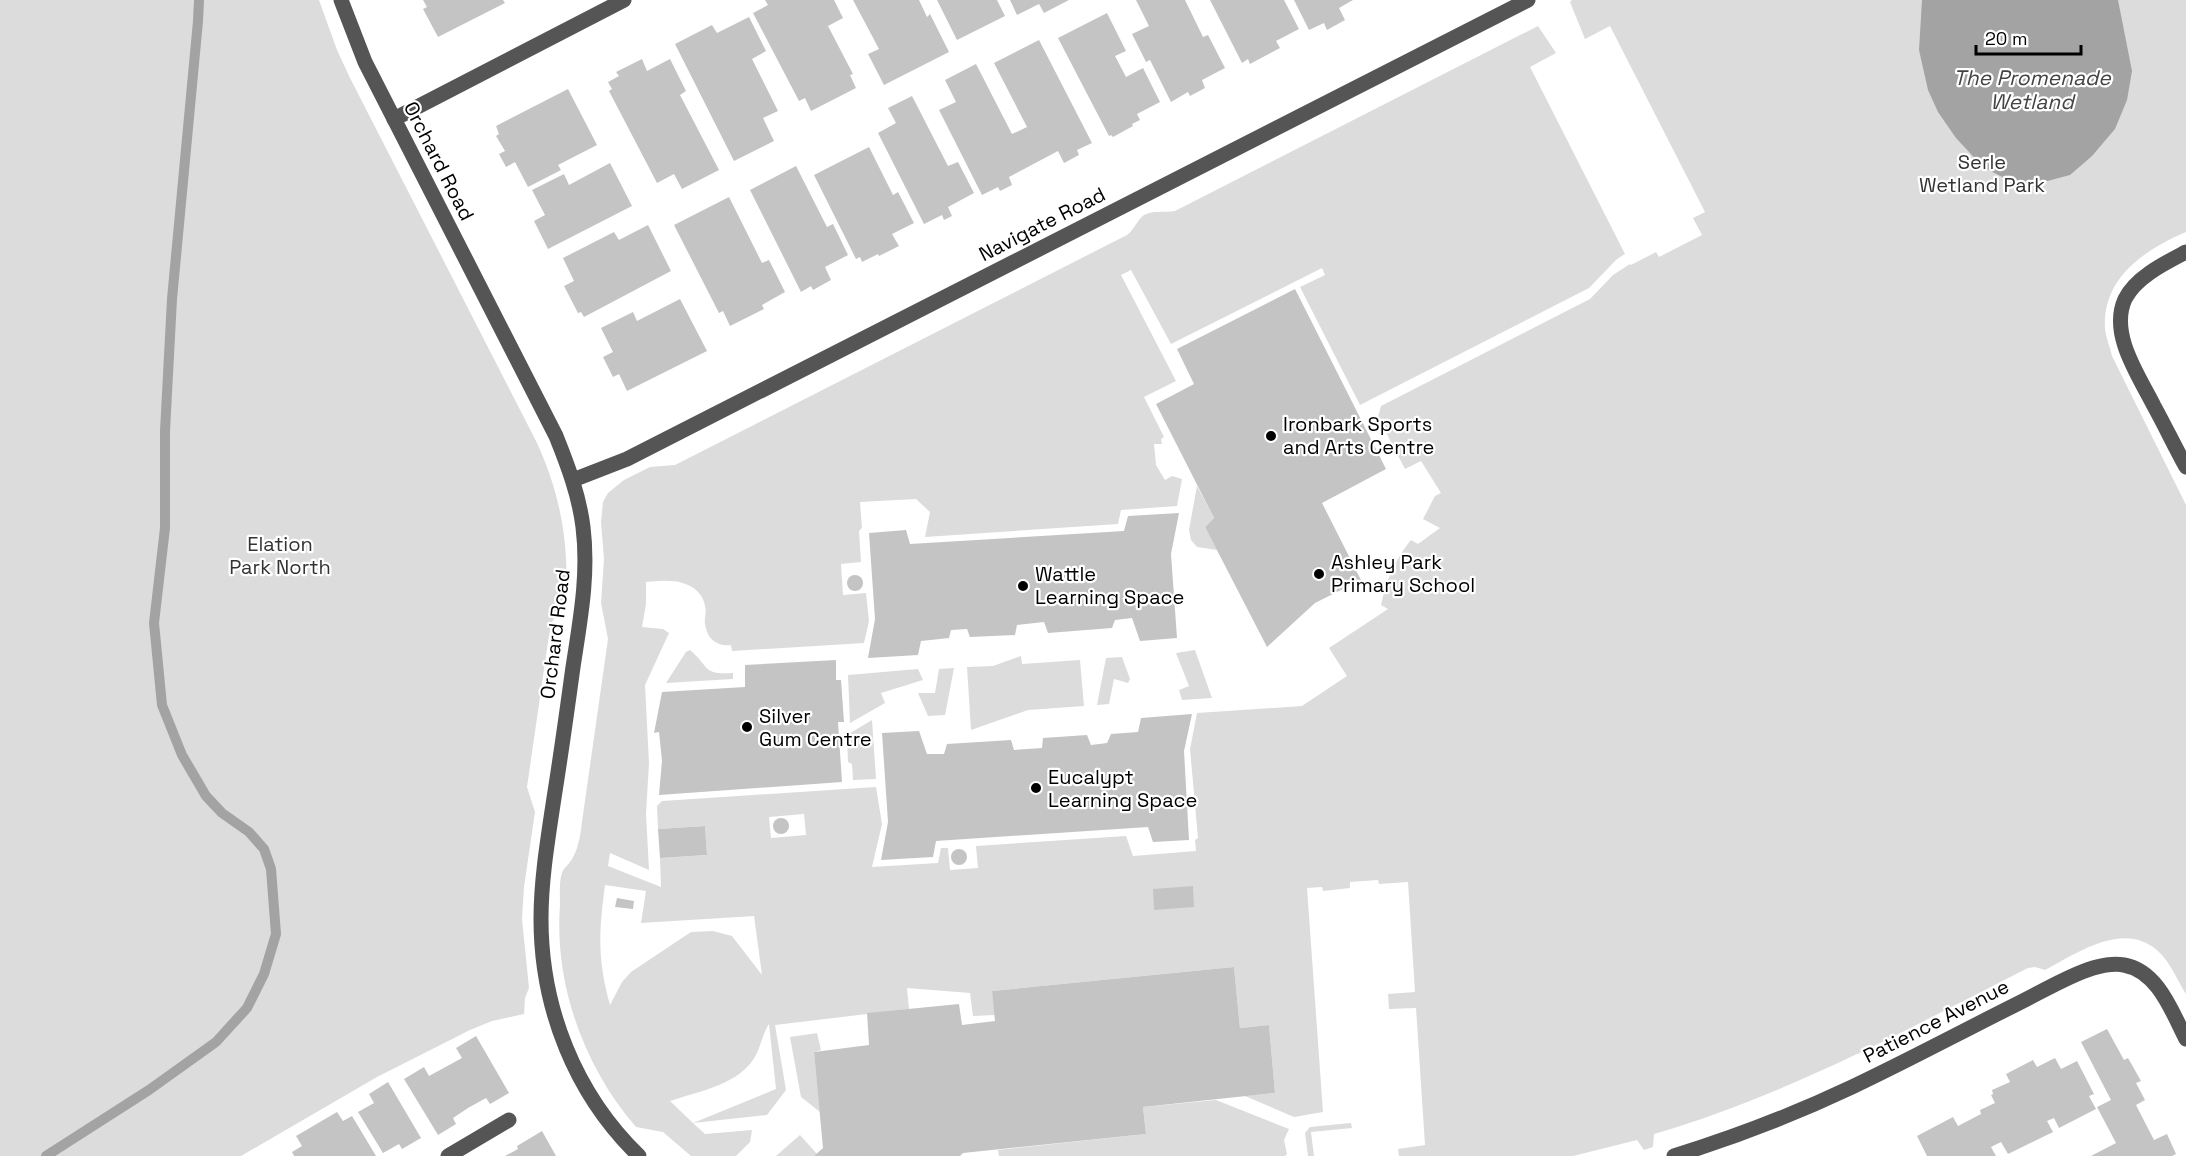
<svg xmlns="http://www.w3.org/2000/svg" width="2186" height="1156" font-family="'Space Grotesk',sans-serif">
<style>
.green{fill:#dcdcdc;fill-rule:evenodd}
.water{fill:#a3a3a3}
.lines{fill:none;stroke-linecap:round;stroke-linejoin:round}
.stream{stroke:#a3a3a3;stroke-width:10}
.building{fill:#c4c4c4}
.minor{stroke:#555;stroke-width:15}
.poi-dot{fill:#000;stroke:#fff;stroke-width:2}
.labels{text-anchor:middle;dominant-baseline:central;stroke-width:4.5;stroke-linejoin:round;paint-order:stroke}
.street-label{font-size:20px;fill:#000;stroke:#fff}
.park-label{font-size:20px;fill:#333;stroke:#fff}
.poi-label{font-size:20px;fill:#000;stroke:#fff;text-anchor:start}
.water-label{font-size:21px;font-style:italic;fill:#444;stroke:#fff}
</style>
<rect width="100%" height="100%" fill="#fff"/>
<g class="green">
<path d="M0,0h319l18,50 13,28 186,363c24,51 33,101 30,157l-2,6 -12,18 -3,13 -22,152 8,25 -11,75 -2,32 7,69 -4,10 -1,16 -32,7 -22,9 -93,47 -136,79h-241z"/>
<path d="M1572,0h614v232c-42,18 -84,46 -81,97 1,9 5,18 7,27l74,149v489c-9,-14 -15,-31 -28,-43 -34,-31 -81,2 -113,19l-10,-3 -7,1c-124,63 -241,127 -374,166l-1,13 -9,3 -7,-10 -64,16h-174l-1,-7 27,-4 -9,-137 -27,1 -1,-15 27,-2 -7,-110 -29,2 -1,-4 -28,2v6l-27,3 -1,-4 -15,1 16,224 -29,5 -49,-21 30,-3 -6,-68 -29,3 -6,-61 -242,24 3,24 -22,1 -3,-23 -63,-5 2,21 -134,16 11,65 -19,25 -74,8 12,11 47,-4 -2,12 -14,14h-45l-28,-24 -27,-5c-52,-60 -82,-143 -76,-222 0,-10 -1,-24 2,-32 1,-4 6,-8 8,-11 6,-8 8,-17 10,-26l28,-197 -7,-36 3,-44 -3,-37 2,-20 5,-9 16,-13 26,-13 25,-2 452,-230c7,-5 10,-15 17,-20 9,-5 21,-2 31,-4l363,-185 18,27 -26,14 95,187 -8,5 -28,29 -229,117 -60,-118 25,-12 -3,-7 -151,76 -40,-74 -10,5 55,106 -32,16 20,40 -3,2 1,5h-8l2,21 9,15 7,-4 10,3 -5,27 -56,4 -3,14 -193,13 5,-25 -14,-13 -56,3 2,26 -3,3 2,31 -20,2 2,31 23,-2 3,28 -5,22 -132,8 -1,-6c-14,2 -24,-6 -26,-21 -1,-6 2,-12 0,-18 -1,-9 -9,-18 -17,-21 -13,-6 -28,-4 -42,-3v22l-4,23 21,2 6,4 -24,52 4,78 -3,51 3,56 -39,-17 -2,13 53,21 -1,-29 47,-3 -2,-29 -47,3 -1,-23 5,-5 214,-14 6,37 -10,43 66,-4 3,-15h7l2,22 28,-2 -2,-22 150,-10 7,20 63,-5 -1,-11 3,-2 -8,-89 7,-36 105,-7 45,-30 -18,-28 59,-39 -7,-4c5,-23 14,-46 30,-65l7,4 22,-16 -17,-9 12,-23 6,-3 -20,-32 -16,8 -27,-52 3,-11 209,-107 23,-24 17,-11 1,1 25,-13 3,5 43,-22 -9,-17 12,-6 -95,-186 -25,13 -15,-37zM804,814l2,21 -35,3 -2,-21zM605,885l41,6 -5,32 113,-7 8,59 -30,-39 -19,-5 -22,1 -60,40 -9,10 -12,23c-13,-47 -11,-73 -5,-120zM769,1024l7,65 -83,34 -23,-22c29,-10 70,-16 86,-46 5,-10 7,-22 13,-31z"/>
<path d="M1197,486l17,32 -9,9 12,23 -20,-3 -6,-7 -2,-10z"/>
<path d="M690,650c20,17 12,25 43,23v6l-67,4 20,-31z"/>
<path d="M1195,650l17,48 -30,2 -3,-10 10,-4 -13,-33z"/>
<path d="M1021,656l1,8 58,-4 4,46 -56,4 -57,20 -4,-63 26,-1z"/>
<path d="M1122,657l8,22 -2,4 -14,-4 -5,25 -12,1 9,-47z"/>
<path d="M954,668l-9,47 -17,1 -10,-23h17l4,-24z"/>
<path d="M918,669l5,11 -42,13 4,10 -35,20 -2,-48z"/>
<path d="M872,720l4,59 -23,1 -1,-16 -4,-2 -1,-27z"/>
<path d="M817,1033l4,17 -7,2 6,60 -19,-15 -11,-60z"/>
<path d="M1216,1100l73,29 -5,11 3,14 -2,2h-286l-1,-6 148,-16 -3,-27z"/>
<path d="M1351,1123l1,5 -41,4 3,24h-6l-3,-23 5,-6z"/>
<path d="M800,1135l17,19 -3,2h-38z"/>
</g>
<path class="water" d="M1922,0h196l14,71 -5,29 -12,29 -23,27 -22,19 -30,8 -28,-1 -29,-15 -27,-29 -18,-26 -10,-22 -9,-40z"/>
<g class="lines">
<path class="stream" d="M46,1156l103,-66 67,-48 31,-34 17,-34 12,-40 -5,-65 -7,-20 -15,-17 -27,-19 -16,-17 -24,-41 -20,-50 -8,-82 11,-95v-97l7,-132 26,-278 1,-21"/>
</g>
<g class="building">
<path d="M423,0h80l2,3 -67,34 -15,-28 4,-2z"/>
<path d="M765,0h69l9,18 -15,8 25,48 -3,1 6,13 -45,23 -6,-13 -6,3 -46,-88 15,-8z"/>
<path d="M853,0h66l8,17 3,-3 19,38 -65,33 -16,-31 11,-5z"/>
<path d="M937,0h60l8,16 -48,24z"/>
<path d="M1010,0h59l-25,13 -5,-9 -22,11z"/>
<path d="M1136,0h49l18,37 5,-2 17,33 -23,12 3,8 -15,8 -2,-4 -17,10 -21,-42 -4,2 -14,-28 17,-8z"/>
<path d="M1210,0h74l15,29 -23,12 4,7 -30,16 -2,-5 -6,4z"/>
<path d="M1294,0h59l-14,8 6,12 -18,10 -3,-7 -15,7z"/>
<path d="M1107,13l19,38 -11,5 11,21 17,-9 17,34 -23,12 3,6 -8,4 1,2 -20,11 -2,-2 -2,1 -51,-98z"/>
<path d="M749,17l17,34 -14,8 26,52 -15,7 11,23 -40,20 -59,-117 37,-19 5,8z"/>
<path d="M1039,40l53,103 -15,7 2,5 -15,8 -6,-12 -49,26 3,8 -12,6 -2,-4 -16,8 -43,-85 17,-8 -11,-22 31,-16 36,70 15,-7 -33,-64z"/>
<path d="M642,59l5,12 23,-12 16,32 -6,4 39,75 -37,19 -8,-15 -17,9 -48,-92 3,-2 -4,-7 11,-6 -3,-4z"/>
<path d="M568,89l29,56 -39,20 3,5 -33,17 -13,-25 -9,5 -7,-13 6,-3 -9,-15 3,-2 -3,-8z"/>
<path d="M912,96l36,70 10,-4 16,31 -26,14 4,9 -8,4 -2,-5 -18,9 -46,-91 18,-10 -8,-15z"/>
<path d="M869,147l24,48 5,-3 16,31 -22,11 7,12 -20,10 -1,-2 -16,8 -2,-5 -4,2 -42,-84z"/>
<path d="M610,163l22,43 -84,43 -14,-28 11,-6 -13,-25 32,-16 5,11z"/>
<path d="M796,166l31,61 6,-3 15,31 -23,12 6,13 -18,10 -2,-4 -10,6 -51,-102z"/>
<path d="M729,197l33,66 7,-3 16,32 -23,13 2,4 -34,17 -7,-15 -4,2 -45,-88z"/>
<path d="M648,225l23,46 -87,46 -3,-5 -3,1 -14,-27 10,-5 -11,-23 51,-26 5,8z"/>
<path d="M1295,289l91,180 -64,34 39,77 -46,23 -48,44 -62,-120 9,-9 -58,-114 38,-20 -17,-35z"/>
<path d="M680,299l27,52 -80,40 -8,-17 -6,3 -10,-20 10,-5 -12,-24 32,-16 4,9z"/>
<path d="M1179,513l-8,41 6,84 -37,3 -8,-23 -17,2 -3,8 -64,5 -4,-11 -27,3 -2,10 -45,2 -3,-8 -16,1 -2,8 -28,3 -3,14 -50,3 7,-39 -6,-86 37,-3 4,14 214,-13 4,-15z"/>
<circle cx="855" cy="583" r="8"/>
<path d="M836,660v20h5l3,42h-6l4,60 -183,13 3,-34 -3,-29 -5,1 8,-41 83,-5v-22z"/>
<path d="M1192,714l-8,37 5,89 -36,2 -5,-15 -212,14 -3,16 -52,3 7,-38 -6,-89 37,-2 8,23h17l3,-10 64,-4 3,10 28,-2 1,-10 44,-3 4,10 16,-2 4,-9 27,-2 3,-14z"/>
<circle cx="781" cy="826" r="8"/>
<path d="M705,826l2,29 -47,3 -2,-29z"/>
<circle cx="959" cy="857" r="8"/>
<path d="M1193,886l1,21 -40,3 -1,-21z"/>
<path d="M617,898l17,3 -1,8 -18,-2z"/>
<path d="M1234,967l6,61 29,-3 6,68 -132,14 3,27 -183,19 -3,3h-146l9,-8 -9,-96 55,-7 -2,-32 92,-9 3,21 33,-4 -3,-30z"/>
<path d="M2107,1029l17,31 4,-2 13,23 -5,2 9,17 -9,5 18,35 13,-6 9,20 -4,2h-81l25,-13 -19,-36 14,-7 -30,-58z"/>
<path d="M476,1036l33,57 -19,11 -4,-6 -18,10 -15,10 3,6 -18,11 -34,-56 20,-12 5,9 33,-18 -6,-10z"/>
<path d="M2055,1058l6,11 16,-8 17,33 -5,2 7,13 -37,19 -5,-10 -7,3 6,11 -45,22 -7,-12 -10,5 5,9h-69l-10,-20 36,-19 5,9 23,-12 -1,-4 15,-7 -4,-8 2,-1 -1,-4 18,-8 -4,-8 27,-14 4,7z"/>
<path d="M388,1082l33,56 -19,11 -3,-5 -16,9 -25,-41 16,-9 -5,-9z"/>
<path d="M337,1112l6,9 9,-5 24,40h-82l-2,-4 10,-6 -6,-10z"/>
<path d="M542,1131l14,25h-51l13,-7 -1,-3z"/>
</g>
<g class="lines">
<g class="minor">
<path d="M341,0l24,62 191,374c12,30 23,59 27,91 6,48 -3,94 -10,140 -6,44 -12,87 -19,131 -6,40 -13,81 -13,121 0,89 34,175 98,237"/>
<path d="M394,119l230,-119"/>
<path d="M2186,252c-21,11 -50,25 -61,47 -16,35 14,77 29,107 11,20 21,41 32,61"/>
<path d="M573,480l54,-21 901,-459"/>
<path d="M448,1156l61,-36"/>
<path d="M1674,1156c61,-19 121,-42 178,-69 55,-26 109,-55 163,-82 23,-11 54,-30 78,-37 11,-3 20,-5 31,-3 34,6 48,47 62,74"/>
</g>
</g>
<g class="poi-dot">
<circle cx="1271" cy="436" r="6"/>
<circle cx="1319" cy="574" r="6"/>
<circle cx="1023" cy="586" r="6"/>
<circle cx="747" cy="727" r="6"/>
<circle cx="1036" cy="788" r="6"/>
</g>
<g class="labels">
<g class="street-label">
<text transform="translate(439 161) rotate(63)">Orchard Road</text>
<text transform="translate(1042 224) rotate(-27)">Navigate Road</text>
<text transform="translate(555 634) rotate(-83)">Orchard Road</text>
<text transform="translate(1936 1021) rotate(-27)">Patience Avenue</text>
</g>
<g class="park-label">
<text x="1982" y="162">Serle<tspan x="1982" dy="23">Wetland Park</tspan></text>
<text x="280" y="544">Elation<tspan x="280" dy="23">Park North</tspan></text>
</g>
<g class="poi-label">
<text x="1283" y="424">Ironbark Sports<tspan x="1283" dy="23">and Arts Centre</tspan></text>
<text x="1331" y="562">Ashley Park<tspan x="1331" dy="23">Primary School</tspan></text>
<text x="1035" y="574">Wattle<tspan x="1035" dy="23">Learning Space</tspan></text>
<text x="759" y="716">Silver<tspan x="759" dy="23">Gum Centre</tspan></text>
<text x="1048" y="777">Eucalypt<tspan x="1048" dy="23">Learning Space</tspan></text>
</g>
<g class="water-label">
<text x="2032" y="77">The Promenade<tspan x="2032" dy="24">Wetland</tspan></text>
</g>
</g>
<path d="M1976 45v9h105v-9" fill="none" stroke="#000000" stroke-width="3"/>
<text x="1985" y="45" font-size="18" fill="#000000" stroke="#ffffff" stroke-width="4.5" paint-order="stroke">20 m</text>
</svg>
